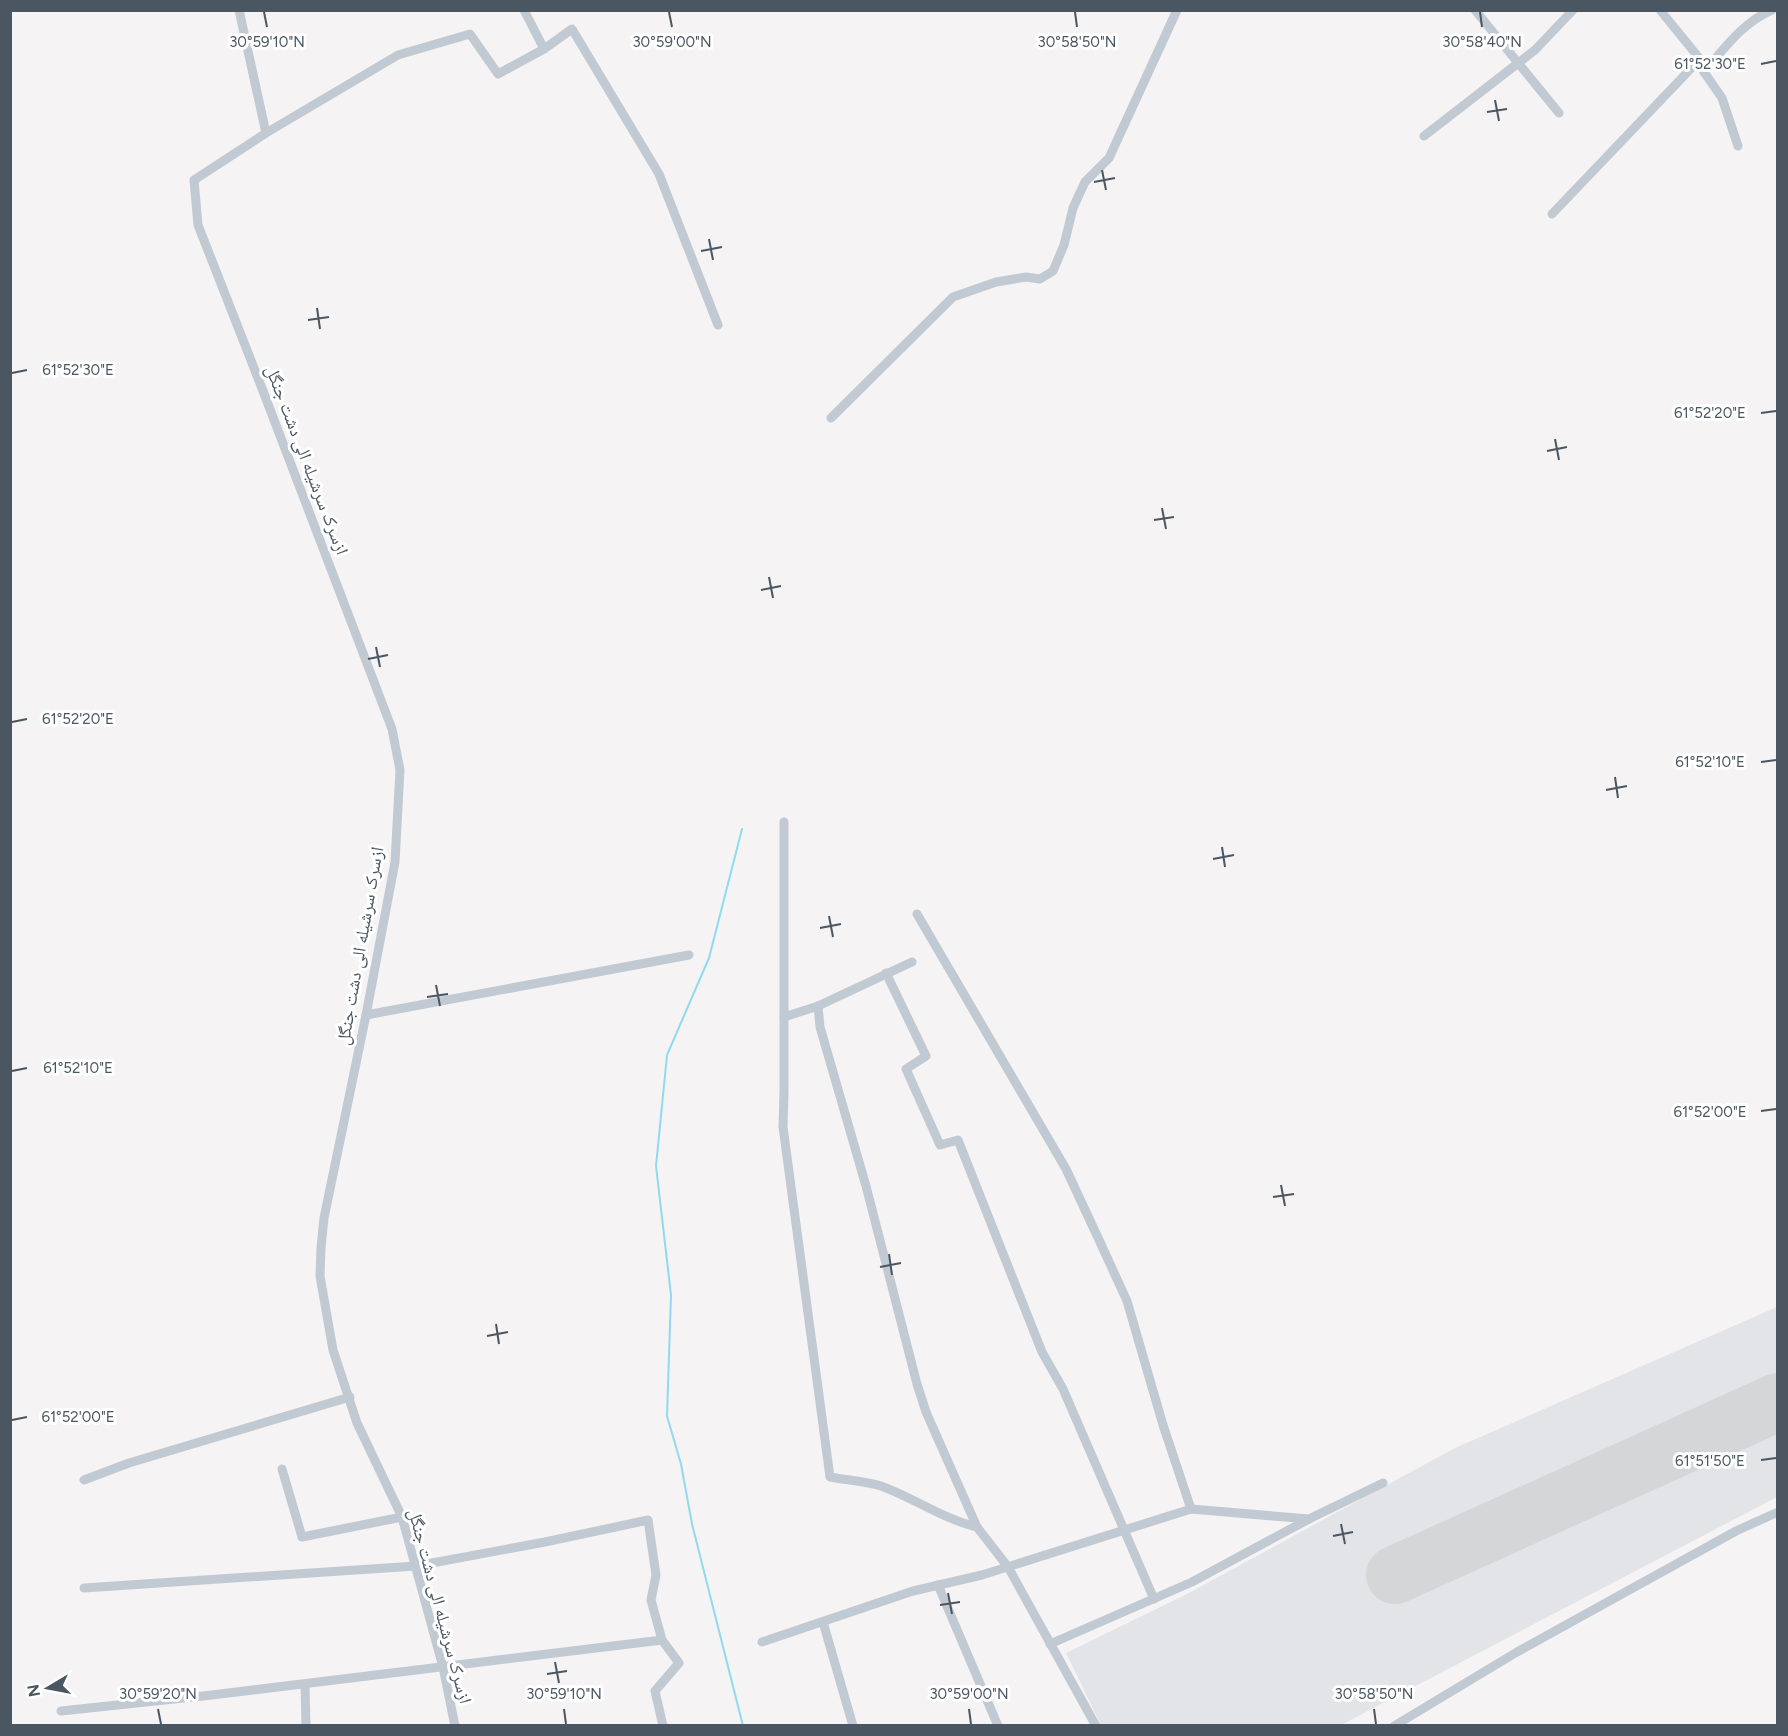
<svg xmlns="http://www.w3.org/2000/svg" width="1788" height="1736" font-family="Figtree,'Noto Naskh Arabic',sans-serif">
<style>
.airport{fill:#e2e4e7}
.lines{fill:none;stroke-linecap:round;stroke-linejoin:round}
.stream{stroke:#90daee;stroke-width:2}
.runway{stroke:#d5d6d8;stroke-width:58}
.minor{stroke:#c1cad2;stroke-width:9}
.ticks{fill:none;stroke:#4a5661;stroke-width:2}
.labels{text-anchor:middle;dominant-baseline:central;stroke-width:6;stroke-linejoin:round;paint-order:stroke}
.street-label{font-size:18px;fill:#4a5661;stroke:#fff}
.ticks-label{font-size:15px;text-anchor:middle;fill:#4a5661;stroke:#fff;stroke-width:6;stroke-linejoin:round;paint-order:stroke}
</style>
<rect width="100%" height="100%" fill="#f5f3f3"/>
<path class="airport" d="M1777,1307v190l-436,228h-240l-35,-72 119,-58 270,-147z"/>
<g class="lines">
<path class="stream" d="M742,829l-33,129 -42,97 -11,111 15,129 -4,121 14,48 11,60 51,202"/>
<path class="runway" d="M1395,1575l383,-173"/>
<g class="minor">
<path d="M239,10l27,123 -72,47 4,45 65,166 129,338 8,41 -5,92 -29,153 -42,203 -3,30 -1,28 13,74 24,73 45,94 41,150 12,59"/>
<path d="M524,10l20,39 28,-20 87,145 59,151"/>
<path d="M1475,10l84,103"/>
<path d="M1660,10l40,49 4,13 18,26 16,48"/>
<path d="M1704,72c20,-23 39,-50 68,-62"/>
<path d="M266,133l132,-78 72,-21 28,40 46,-25"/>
<path d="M1424,136l111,-86 38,-40"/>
<path d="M1552,214l148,-155"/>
<path d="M831,418l122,-121 43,-15 30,-5 14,2 13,-8 11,-26 9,-37 12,-26 24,-24 68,-148"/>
<path d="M784,822v269l-1,36 47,350c16,3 35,4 51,9 33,12 62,33 96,41"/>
<path d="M917,914l149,255 34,73 27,59 36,124 28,84"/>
<path d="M886,973l40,83 -20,13 34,76 18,-5 84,212 21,37 91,210"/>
<path d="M818,1006l2,21 46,159 51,198 9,28 51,115 31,40 88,159"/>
<path d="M366,1015l323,-60"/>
<path d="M784,1017l34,-11 94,-44"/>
<path d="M282,1469l20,68 100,-20"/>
<path d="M84,1480l45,-17 221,-66"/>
<path d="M938,1585l60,141"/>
<path d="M84,1588l332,-22 129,-24 103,-22 8,55 -5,25 11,40 17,23 -24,28 8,35"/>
<path d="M823,1622l30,104"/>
<path d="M762,1642l151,-51 69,-16 209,-66 118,10"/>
<path d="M1050,1644l142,-62 117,-63 74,-36"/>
<path d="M305,1684l1,42"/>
<path d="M61,1711l151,-16 450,-55"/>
<path d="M1394,1726l123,-74 219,-121 42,-19"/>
</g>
</g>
<path class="ticks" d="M264,12l3,15M669,12l3,15M1075,12l2,15M1480,12l2,15M1761,64l15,-3M1495,100l4,21M1487,112l20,-3M1102,170l4,20M1094,182l21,-4M709,239l4,21M701,251l21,-4M317,308l3,21M308,320l21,-3M12,373l15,-3M1761,413l15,-2M1555,439l4,21M1547,451l20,-4M1162,508l4,21M1154,520l20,-3M769,577l4,21M761,590l20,-4M376,647l4,20M368,659l20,-4M12,722l15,-3M1761,762l15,-2M1615,777l3,21M1606,790l21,-4M1222,847l3,20M1213,859l21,-4M829,916l4,21M820,928l21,-4M436,985l4,21M427,997l21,-3M12,1071l15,-3M1761,1111l15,-2M1281,1185l4,21M1273,1197l21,-3M889,1254l3,21M880,1267l21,-4M496,1324l3,20M487,1336l21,-4M12,1420l15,-3M1761,1460l15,-2M1341,1524l4,20M1333,1536l20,-4M948,1593l4,21M940,1605l20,-3M555,1662l4,21M547,1674l20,-3M158,1709l3,15M564,1709l2,15M969,1709l2,15M1374,1709l2,15"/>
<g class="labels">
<g class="street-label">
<text transform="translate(307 460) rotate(69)">ازسرک سرشیله الی دشت جنگل</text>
<text transform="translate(360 946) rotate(-80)">ازسرک سرشیله الی دشت جنگل</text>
<text transform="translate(440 1606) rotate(75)">ازسرک سرشیله الی دشت جنگل</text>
</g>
</g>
<g class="ticks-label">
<text x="1482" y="47">30°58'40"N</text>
<text x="267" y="47">30°59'10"N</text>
<text x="672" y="47">30°59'00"N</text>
<text x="1077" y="47">30°58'50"N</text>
<text x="1710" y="69">61°52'30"E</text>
<text x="78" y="375">61°52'30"E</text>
<text x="1710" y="418">61°52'20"E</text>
<text x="78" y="724">61°52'20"E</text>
<text x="1710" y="767">61°52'10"E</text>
<text x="78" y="1073">61°52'10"E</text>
<text x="1710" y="1117">61°52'00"E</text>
<text x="78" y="1422">61°52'00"E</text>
<text x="1710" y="1466">61°51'50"E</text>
<text x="158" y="1699">30°59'20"N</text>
<text x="564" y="1699">30°59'10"N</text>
<text x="969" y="1699">30°59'00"N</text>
<text x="1374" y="1699">30°58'50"N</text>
</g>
<rect width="1788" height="1736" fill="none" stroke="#4a5661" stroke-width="24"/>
<g transform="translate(48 1688) rotate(260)" stroke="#ffffff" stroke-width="4.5" paint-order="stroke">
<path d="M0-4.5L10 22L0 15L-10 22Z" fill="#4a5661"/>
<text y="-9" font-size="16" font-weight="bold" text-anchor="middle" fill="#4a5661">N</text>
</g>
</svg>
